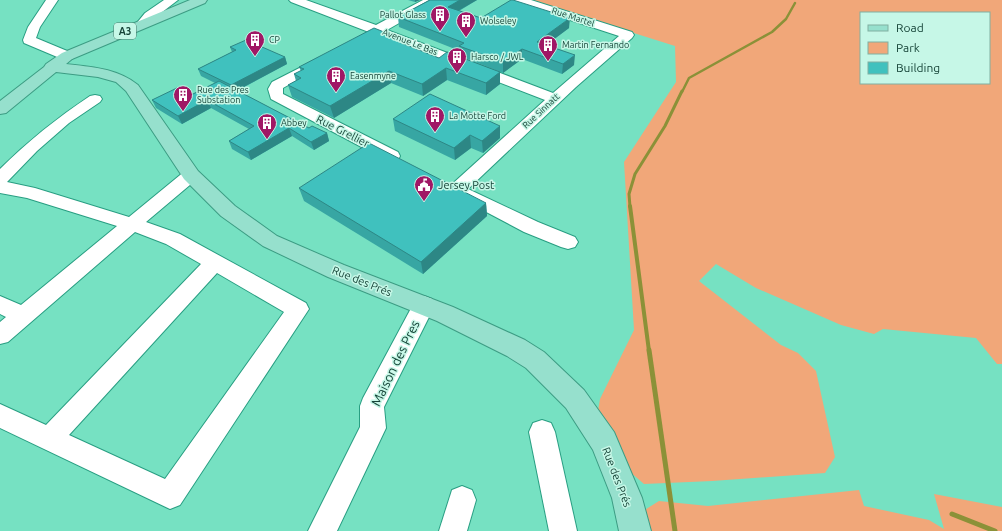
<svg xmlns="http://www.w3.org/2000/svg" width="1002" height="531" font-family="Ubuntu,sans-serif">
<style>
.green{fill:#f1a779;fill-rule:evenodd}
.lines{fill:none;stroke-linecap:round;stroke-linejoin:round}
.stream-far3{stroke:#8b9138;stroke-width:2.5}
.stream-far2{stroke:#8b9138;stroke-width:3}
.stream-far1{stroke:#8b9138;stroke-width:4}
.stream{stroke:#8b9138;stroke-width:5}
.minor-casing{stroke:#289e82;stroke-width:2}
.major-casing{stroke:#3c9c83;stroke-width:2}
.minor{fill:#fff;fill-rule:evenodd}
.major{fill:#96e0cd;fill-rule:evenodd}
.wall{fill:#37a6a3}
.shaded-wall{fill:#2d8785}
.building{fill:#40c1be;stroke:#2d8785}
.labels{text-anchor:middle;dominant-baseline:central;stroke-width:3;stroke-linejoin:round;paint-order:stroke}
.far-poi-label{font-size:9px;fill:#164438;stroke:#c6f7e7;text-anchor:start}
.far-street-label{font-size:9px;fill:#164438;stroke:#c6f7e7}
.shield{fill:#c6f7e7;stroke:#4b7a6c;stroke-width:1}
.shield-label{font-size:10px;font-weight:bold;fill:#164438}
.street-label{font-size:11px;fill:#164438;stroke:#c6f7e7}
.poi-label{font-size:11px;fill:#164438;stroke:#c6f7e7;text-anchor:start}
.near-street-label{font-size:13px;fill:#164438;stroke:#c6f7e7}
</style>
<rect width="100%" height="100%" fill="#76e1c2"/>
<g class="green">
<path d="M529,0h473v364h-5l-21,-26 -93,-9 -9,5 -33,-9 -85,-37 -40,-24 -17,17 82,64 17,8 18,18 19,86 -10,16 -113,8 -68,3 -15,-13 -31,-60 2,-12 34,-69 -10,-168 52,-80 -1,-36zM861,13h128v70h-128z"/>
<path d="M859,490l5,16 65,14 15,9 -10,-35 68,13v24h-355l-4,-20 16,-10 49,5z"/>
</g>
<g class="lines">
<path class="stream-far3" d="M682,92l7,-14 83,-46 14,-13 9,-16"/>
<path class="stream-far2" d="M630,207l-1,-13 6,-20 30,-48 17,-35"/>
<path class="stream-far1" d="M630,206l19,145"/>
<g class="stream">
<path d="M649,350l26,181"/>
<path d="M952,514l43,17"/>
</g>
<g class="minor-casing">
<g id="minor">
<path d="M46,0h12l-18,27 -4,11 36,15 2,3 -2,3h-10l-38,-16 -1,-3 5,-13z"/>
<path d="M164,0h14l-25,19 -7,8h-8l-2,-3 9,-11z"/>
<path d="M289,0h17l70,25 47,-25h15l-2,2 -49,28 166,63 66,-57 -104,-34 -2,-2h18l101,32 2,3 -2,3 -56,49 -108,102 70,33 37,15 3,5 -3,5 -7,2 -7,-2 -37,-15 -68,-36 -6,-2 -3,-4 3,-4 95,-86 -254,-98z"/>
<path d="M319,58l5,1 2,3 -2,3 -41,23v6l115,58 2,4 -2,4 -6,1 -6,-1 -115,-61 -3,-10 4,-7z"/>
<path d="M95,95l5,1 2,3 -2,3 -31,21 -32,28 -30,31 28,6 94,29 56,-46 6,-2 6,2 3,4 -3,4 -51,43 34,12 126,69 3,6 -129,196 -10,4 -170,-81v-24l46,21 155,-161 -35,-20 -31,-12 -127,110 -8,2v-22l6,-5 -6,-3v-18l21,9 96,-79 -90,-28 -27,-5v-24c28,-28 57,-51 90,-73zM217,273l67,39 -119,167 -96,-44z"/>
<path d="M424,296l8,3 3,6 -51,102 2,21 -49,103h-29l52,-104v-21l3,-8 53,-99z"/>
<path d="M542,420l9,3 4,9 22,99h-28l-20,-99 4,-9z"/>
<path d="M462,486l10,4 4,10 -9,31h-28l13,-41z"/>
</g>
</g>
<g class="major-casing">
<path id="major" d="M190,0h17l-2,3 -133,56 -6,5c25,3 51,4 72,21l60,86 37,35 42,30 67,29 109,42 72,33 19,12 40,38 30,42 28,66 9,33h-32l-7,-33 -19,-48 -27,-42 -40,-40 -19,-12 -70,-35 -109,-44 -65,-31 -42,-30 -37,-37 -58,-88 -10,-9 -18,-5 -42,-5 -50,41 -6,1v-13l44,-34 2,-3 16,-11z"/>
</g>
<use href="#minor" class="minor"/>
<use href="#major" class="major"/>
</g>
<g class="wall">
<path d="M408,0h12l-5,2z"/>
<path d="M429,0h48l-18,11 22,7 88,10 -23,17 28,20 -12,9 -40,-15 -19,14 -43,-17v-5l-61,-24 -1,-10z"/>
<path d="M404,44l35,14 61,14v12l-14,11 -39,-15 -24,16 -32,-13 -57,35 -42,-21 -4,-12 8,-4 -2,-7 7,-3 -2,-4z"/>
<path d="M230,47l55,10 2,7 -50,27 72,37 18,5 2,8 -15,9 -22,-14 -41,24 -19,-11 -3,-8 20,-12 -38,-21 -29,16 -26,-16 -4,-8 41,-6 22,-11 -14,-7 -3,-7 34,-17z"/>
<path d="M393,119l107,7v12l-17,15 -12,-5 -16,12 -60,-29z"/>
<path d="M299,188l187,15 1,13 -64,58 -119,-73z"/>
</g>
<g class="shaded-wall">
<path d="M415,0h5l-5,2z"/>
<path d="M460,0h17l-28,16 -1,-9z"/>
<path d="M570,18l-1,10 -32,24v-10z"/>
<path d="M404,40l1,11 -6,-9z"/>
<path d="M522,49v10l-19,14v-11z"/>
<path d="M575,55l-1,10 -12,9 1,-10z"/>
<path d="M285,57l2,7 -53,28 -3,-7z"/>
<path d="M446,68l1,12 -24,16 -1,-12z"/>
<path d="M389,71l2,12 -57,35 -4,-12z"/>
<path d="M500,72v12l-14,11v-12z"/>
<path d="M207,100l4,8 -29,16 -4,-8z"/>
<path d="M500,126v12l-17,15 -1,-12z"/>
<path d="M289,128l3,8 -41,24 -3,-8z"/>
<path d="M327,133l2,8 -15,9 -3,-8z"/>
<path d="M470,135l1,13 -16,12 -1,-12z"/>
<path d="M486,203l1,13 -64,58 -2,-12z"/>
</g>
<g class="building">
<path d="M430,0h30l-12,7 33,11 30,-18h2l57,18 -33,24 38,13 -12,9 -41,-15 -19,13 -44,-16 5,-3 -66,-26z"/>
<path d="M374,28l30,12 -5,2 40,16 8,-6 53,20 -14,11 -40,-15 -24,16 -33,-13 -59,35 -42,-21 13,-7 -7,-4 10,-5 -5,-2z"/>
<path d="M246,40l39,17 -54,28 -33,-16 38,-19 -6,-3z"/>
<path d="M219,81l90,47 3,-2 15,7 -16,9 -22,-14 -41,24 -19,-11 25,-15 -47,-26 -29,16 -26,-16 27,-13 14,7z"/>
<path d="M430,94l70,32 -18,15 -12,-6 -16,13 -61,-29z"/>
<path d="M369,143l117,60 -65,59 -122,-74z"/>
</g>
<defs>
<g id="building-pin" transform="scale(1)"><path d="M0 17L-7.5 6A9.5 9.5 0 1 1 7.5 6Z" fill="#a01765" stroke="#c6f7e7"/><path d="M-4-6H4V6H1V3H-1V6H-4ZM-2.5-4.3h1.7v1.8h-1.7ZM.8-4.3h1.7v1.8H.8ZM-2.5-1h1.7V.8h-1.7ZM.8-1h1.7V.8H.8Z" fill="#fff"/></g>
<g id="civic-pin" transform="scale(1)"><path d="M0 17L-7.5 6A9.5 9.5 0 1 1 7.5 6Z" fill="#a01765" stroke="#c6f7e7"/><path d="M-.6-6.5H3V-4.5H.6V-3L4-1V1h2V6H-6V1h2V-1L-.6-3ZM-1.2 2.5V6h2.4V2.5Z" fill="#fff"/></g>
</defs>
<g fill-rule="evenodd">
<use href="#building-pin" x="440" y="15"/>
<use href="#building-pin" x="466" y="21"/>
<use href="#building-pin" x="255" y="40"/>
<use href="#building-pin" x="548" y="45"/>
<use href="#building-pin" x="457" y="57"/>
<use href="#building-pin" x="336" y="76"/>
<use href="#building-pin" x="183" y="95"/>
<use href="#building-pin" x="435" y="116"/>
<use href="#building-pin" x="267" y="123"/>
<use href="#civic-pin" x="424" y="185"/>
</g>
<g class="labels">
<g class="far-poi-label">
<text x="426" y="15" text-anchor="end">Pallot Glass</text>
<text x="480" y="21">Wolseley</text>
<text x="269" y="40">CP</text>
<text x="562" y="45">Martin Fernando</text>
<text x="471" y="57">Harsco / JWL</text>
<text x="350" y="76">Easenmyne</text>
<text x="197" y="90">Rue des Pres<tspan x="197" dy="10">Substation</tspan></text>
<text x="449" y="116">La Motte Ford</text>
<text x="281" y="123">Abbey</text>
</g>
<g class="far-street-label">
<text transform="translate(573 17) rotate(18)">Rue Martel</text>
<text transform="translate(410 42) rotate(21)">Avenue Le Bas</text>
<text transform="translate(541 111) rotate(-43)">Rue Sinnatt</text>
</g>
<rect class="shield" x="114" y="23" width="22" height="16" rx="3"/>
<g class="shield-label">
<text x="125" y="31">A3</text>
</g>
<g class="street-label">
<text transform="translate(343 131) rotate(27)">Rue Grellier</text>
<text transform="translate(362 281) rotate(22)">Rue des Prés</text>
<text transform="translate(617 477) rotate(69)">Rue des Prés</text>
</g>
<g class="poi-label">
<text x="438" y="185">Jersey Post</text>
</g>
<g class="near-street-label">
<text transform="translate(395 363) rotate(-64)">Maison des Pres</text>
</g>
</g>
<rect x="860" y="12" width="130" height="72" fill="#c6f7e7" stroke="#80afa1"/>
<rect x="868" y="25" width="20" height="6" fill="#96e0cd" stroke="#80afa1"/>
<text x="896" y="32" font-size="12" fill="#164438">Road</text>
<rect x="868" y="42" width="20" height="12" fill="#f1a779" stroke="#80afa1"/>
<text x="896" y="52" font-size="12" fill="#164438">Park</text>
<rect x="868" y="62" width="20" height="12" fill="#40c1be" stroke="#80afa1"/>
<text x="896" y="72" font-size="12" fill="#164438">Building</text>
</svg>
